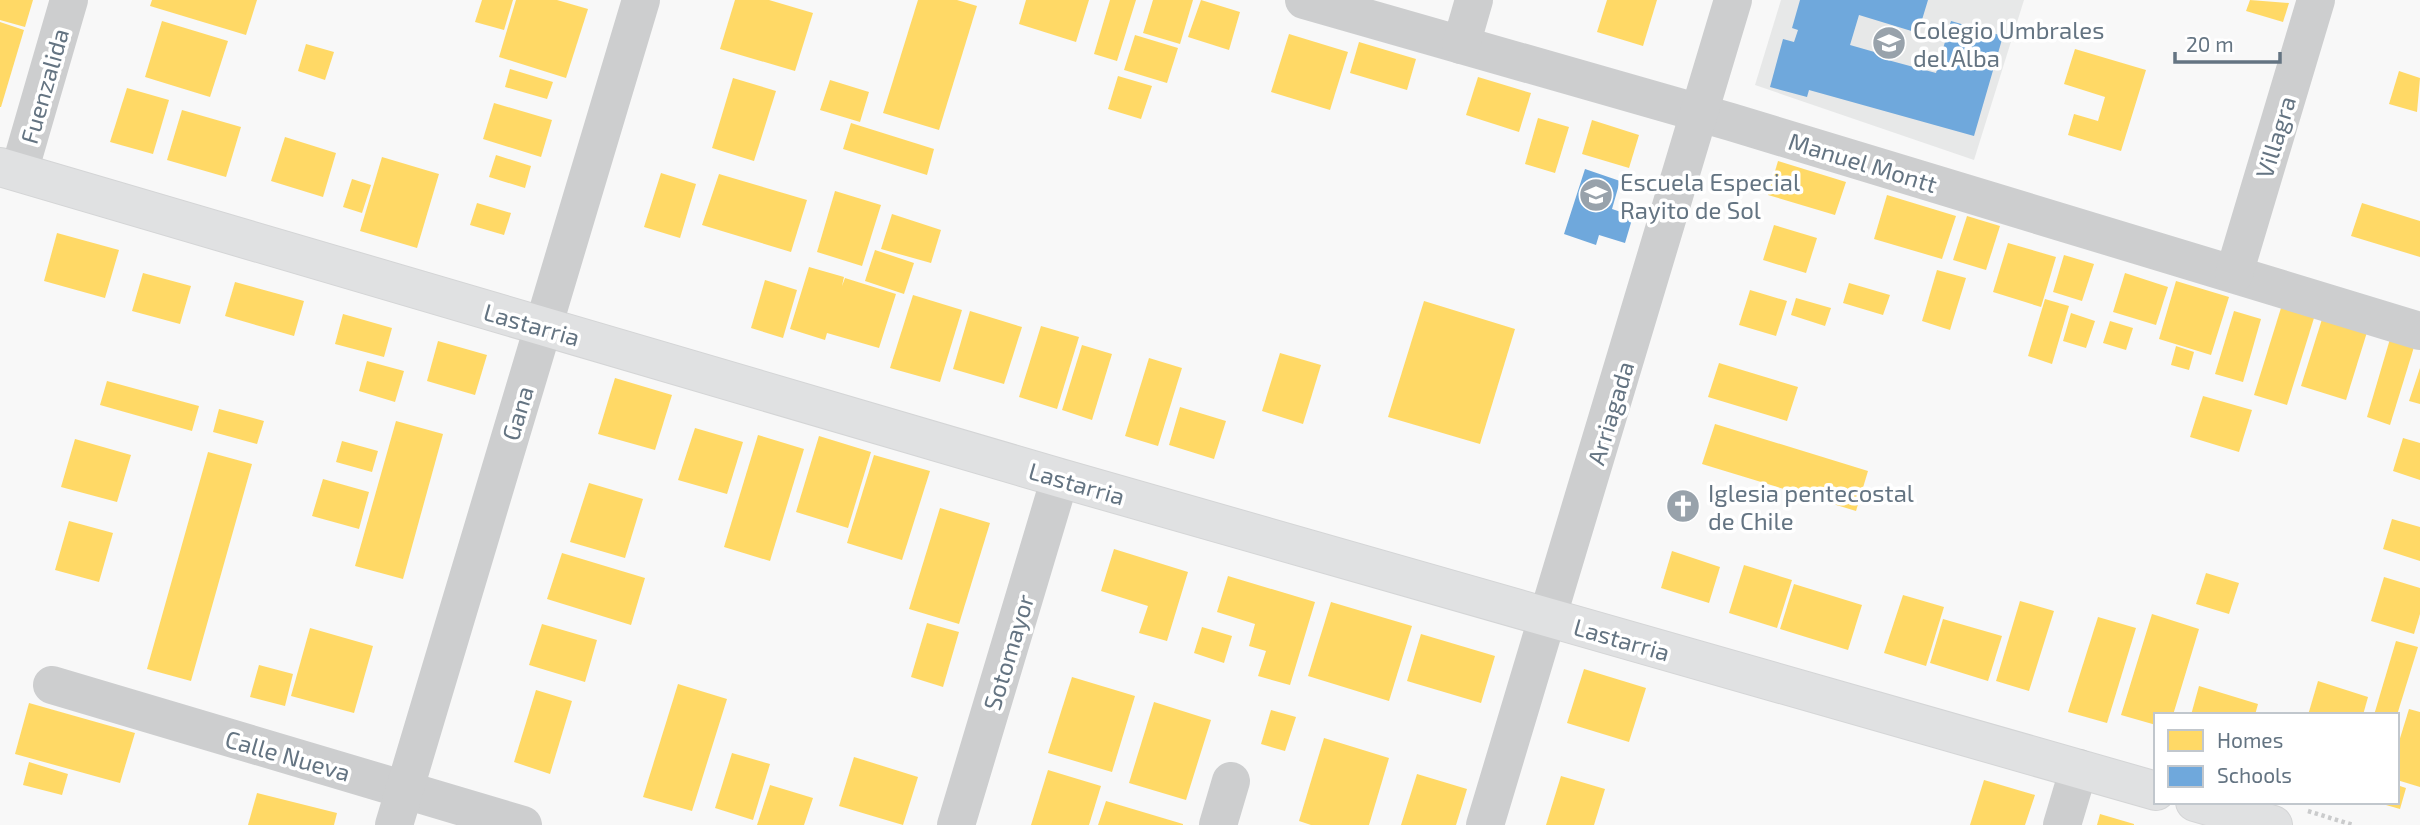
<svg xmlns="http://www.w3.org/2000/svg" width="2420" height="825" font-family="'Exo 2',sans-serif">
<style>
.built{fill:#e7e8e8}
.homes{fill:#ffd966}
.schools{fill:#6fa8dc}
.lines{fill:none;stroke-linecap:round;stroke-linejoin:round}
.major-casing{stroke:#d4d5d6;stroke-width:40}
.path{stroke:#cacbcc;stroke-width:4.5;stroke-dasharray:3.5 3.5;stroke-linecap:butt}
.minor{stroke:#cdcecf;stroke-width:38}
.major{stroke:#e0e1e2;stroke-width:38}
.labels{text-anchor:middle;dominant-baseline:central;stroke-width:7;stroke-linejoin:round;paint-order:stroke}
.poi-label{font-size:24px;fill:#647482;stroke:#fff;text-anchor:start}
.street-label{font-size:24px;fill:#647482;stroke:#fff}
</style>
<rect width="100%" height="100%" fill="#f8f8f8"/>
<path class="built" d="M1781,0h243l-50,160 -219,-75z"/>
<g class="homes">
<path d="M0,0h33l-8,27 -25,-7z"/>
<path d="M152,0h105l-11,35 -96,-29z"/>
<path d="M482,0h31l-9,30 -29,-8z"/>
<path d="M516,0h41l31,9 -22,69 -67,-21z"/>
<path d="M735,0h34l44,13 -18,58 -75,-22z"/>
<path d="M918,0h39l20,6 -38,124 -56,-17z"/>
<path d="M1026,0h63l-13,42 -57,-18z"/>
<path d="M1110,0h26l-19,61 -23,-7z"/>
<path d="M1153,0h40l-13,44 -37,-11z"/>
<path d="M1201,0l39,12 -11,38 -41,-13z"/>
<path d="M1607,0h50l-14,46 -46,-14z"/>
<path d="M2250,0l39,3 -6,19 -37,-11z"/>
<path d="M162,21l66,20 -18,56 -65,-20z"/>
<path d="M0,22l24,8 -23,77h-1z"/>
<path d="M1289,34l59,18 -18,58 -59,-18z"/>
<path d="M1135,35l43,13 -11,35 -43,-13z"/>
<path d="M1359,42l57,17 -9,31 -57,-17z"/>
<path d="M306,44l28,8 -9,28 -27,-9z"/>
<path d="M2075,49l71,21 -25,81 -53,-16 6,-21 24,7 7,-24 -41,-13z"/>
<path d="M510,69l43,13 -6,17 -42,-12z"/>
<path d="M2399,71l21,7 -3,34 -28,-8z"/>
<path d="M1118,76l34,10 -11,33 -33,-10z"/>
<path d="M1478,77l53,16 -12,39 -53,-17z"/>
<path d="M733,78l43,13 -22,70 -42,-13z"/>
<path d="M830,80l39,12 -9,30 -40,-12z"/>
<path d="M127,88l42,12 -16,54 -43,-12z"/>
<path d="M494,103l58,17 -11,37 -58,-18z"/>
<path d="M182,110l59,17 -15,50 -59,-17z"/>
<path d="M1538,118l31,9 -14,46 -30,-9z"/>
<path d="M1592,120l47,15 -10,33 -47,-14z"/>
<path d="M851,123l83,26 -7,26 -84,-26z"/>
<path d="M285,137l51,16 -13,44 -52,-16z"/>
<path d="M496,155l35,11 -6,22 -36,-11z"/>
<path d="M382,157l57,17 -22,74 -57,-17z"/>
<path d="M1778,161l68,21 -11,33 -67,-20z"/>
<path d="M661,173l35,11 -16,54 -36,-11z"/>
<path d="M719,174l88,26 -16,52 -89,-27z"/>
<path d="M352,179l19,6 -9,28 -19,-6z"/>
<path d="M835,191l46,14 -19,61 -45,-14z"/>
<path d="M1887,195l69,21 -14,43 -68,-20z"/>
<path d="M477,203l34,10 -7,22 -34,-10z"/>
<path d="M2362,203l58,18v36l-69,-21z"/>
<path d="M892,214l49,16 -10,33 -50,-14z"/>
<path d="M1967,216l33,10 -14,44 -33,-10z"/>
<path d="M1774,225l43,13 -11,35 -43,-13z"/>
<path d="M57,233l62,17 -14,48 -61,-17z"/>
<path d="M2008,243l48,14 -15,50 -48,-15z"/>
<path d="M875,250l39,13 -10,31 -39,-13z"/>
<path d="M2064,255l30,9 -12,37 -29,-9z"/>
<path d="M809,267l35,10 -2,9 3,-8 51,16 -17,54 -52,-15 -2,7 -35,-11z"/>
<path d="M1937,270l29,8 -16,52 -28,-9z"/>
<path d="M143,273l48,13 -11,38 -48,-13z"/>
<path d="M2125,273l43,14 -12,38 -43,-13z"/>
<path d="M765,280l32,10 -14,48 -32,-10z"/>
<path d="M2176,281l53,16 -18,58 -52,-16z"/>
<path d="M235,282l69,19 -10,35 -69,-20z"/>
<path d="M1849,283l41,12 -7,20 -40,-12z"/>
<path d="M1750,290l37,11 -11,35 -37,-11z"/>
<path d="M913,295l49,15 -22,72 -50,-14z"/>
<path d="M1796,298l35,10 -6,18 -34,-11z"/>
<path d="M2045,299l24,7 -17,58 -24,-8z"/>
<path d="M1424,301l91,28 -35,115 -92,-27z"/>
<path d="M2281,308l33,10 -27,87 -33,-10z"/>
<path d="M970,311l52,16 -18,57 -51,-15z"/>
<path d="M2234,311l27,8 -18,63 -28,-8z"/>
<path d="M2071,313l24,8 -9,27 -23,-7z"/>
<path d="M343,314l49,14 -8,29 -49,-13z"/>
<path d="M2323,316l45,13 -22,71 -45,-14z"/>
<path d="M2110,321l23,7 -7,22 -23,-7z"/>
<path d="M1041,326l38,11 -22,72 -38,-12z"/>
<path d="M2390,339l24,8 -24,78 -23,-8z"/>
<path d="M438,341l49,14 -12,40 -48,-14z"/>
<path d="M1082,345l30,9 -20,66 -30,-10z"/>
<path d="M2176,346l18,6 -5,18 -18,-5z"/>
<path d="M1280,353l41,12 -18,59 -41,-13z"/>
<path d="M1149,358l33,10 -24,78 -33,-10z"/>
<path d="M367,361l37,10 -9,31 -36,-11z"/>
<path d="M1719,363l79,24 -11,34 -79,-24z"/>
<path d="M2420,368v36l-11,-3z"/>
<path d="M615,378l57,17 -17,55 -57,-16z"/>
<path d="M107,381l92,25 -7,25 -92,-26z"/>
<path d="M2203,396l49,14 -13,42 -49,-15z"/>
<path d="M1180,407l46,14 -12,38 -45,-14z"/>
<path d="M219,409l45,12 -7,23 -44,-12z"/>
<path d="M396,421l47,13 -40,145 -48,-13z"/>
<path d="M1715,424l153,47 -12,40 -154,-47z"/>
<path d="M695,428l48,14 -16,52 -49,-14z"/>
<path d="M758,435l46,14 -34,112 -46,-14z"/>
<path d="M819,436l52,16 -23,76 -52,-16z"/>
<path d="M2403,438l17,5v37l-27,-9z"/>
<path d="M75,439l56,16 -14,47 -56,-15z"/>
<path d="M342,441l36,10 -6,21 -36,-10z"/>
<path d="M208,452l44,12 -61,217 -44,-12z"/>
<path d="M874,455l56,16 -28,89 -55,-17z"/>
<path d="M323,479l46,13 -10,37 -47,-13z"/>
<path d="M589,483l54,16 -18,59 -55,-16z"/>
<path d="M940,508l50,15 -31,101 -50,-15z"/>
<path d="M2392,519l28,8v34l-37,-12z"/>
<path d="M69,521l44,12 -14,49 -44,-12z"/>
<path d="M1114,549l74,23 -21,69 -28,-8 9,-27 -47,-15z"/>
<path d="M1672,551l48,16 -11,36 -48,-15z"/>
<path d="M562,553l83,25 -14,47 -84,-26z"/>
<path d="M1744,565l48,15 -15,48 -48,-15z"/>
<path d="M2206,573l33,10 -10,31 -33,-10z"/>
<path d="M1228,576l87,26 -25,83 -32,-9 8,-25 -17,-5 6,-22 -38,-12z"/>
<path d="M2384,577l36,11v26l-6,20 -43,-13z"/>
<path d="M1794,584l68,21 -14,45 -68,-21z"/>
<path d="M1903,595l41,12 -18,59 -42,-13z"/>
<path d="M2020,601l34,10 -25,80 -33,-10z"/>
<path d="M1331,602l81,24 -23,75 -81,-25z"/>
<path d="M2152,614l47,15 -26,86h-17v10l-35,-10z"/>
<path d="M2098,617l38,11 -29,95 -39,-11z"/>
<path d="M1943,619l59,17 -14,45 -58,-18z"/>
<path d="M927,623l32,9 -16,55 -32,-10z"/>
<path d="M542,624l55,16 -12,42 -56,-17z"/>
<path d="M1202,627l30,9 -8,27 -30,-10z"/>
<path d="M310,628l63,18 -19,67 -63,-17z"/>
<path d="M1421,634l74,22 -14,47 -74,-22z"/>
<path d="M2396,641l22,6 -21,68h-23z"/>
<path d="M259,665l34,9 -8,32 -35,-9z"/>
<path d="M1584,669l62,19 -17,54 -62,-19z"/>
<path d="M1072,677l63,19 -23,76 -64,-19z"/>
<path d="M2318,681l50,16 -5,18h-55z"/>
<path d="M678,684l49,15 -35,112 -49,-14z"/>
<path d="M2199,686l59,18 -3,11h-64z"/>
<path d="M536,690l36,11 -22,73 -36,-12z"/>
<path d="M1154,702l57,18 -25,80 -57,-17z"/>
<path d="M29,703l106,30 -15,50 -105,-29z"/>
<path d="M2409,709l11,3v75l-23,-7v-32z"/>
<path d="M1271,710l25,7 -11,34 -24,-7z"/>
<path d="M1324,738l65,20 -20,67h-58l-12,-4z"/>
<path d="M732,753l38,11 -17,56 -38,-12z"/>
<path d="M854,757l64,20 -15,48 -64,-19z"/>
<path d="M29,762l39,12 -6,21 -39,-10z"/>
<path d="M1048,770l53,16 -12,39h-58z"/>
<path d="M1417,774l50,15 -11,36h-55z"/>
<path d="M1561,776l44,13 -11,36h-48z"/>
<path d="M1984,780l51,15 -10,30h-55z"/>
<path d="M770,785l43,13 -9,27h-47z"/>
<path d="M2397,785l9,3 -6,21 -21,-6 18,-1z"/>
<path d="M257,793l80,20 -3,12h-86z"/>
<path d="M1106,801l77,23v1h-85z"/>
<path d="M2100,814l34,10v1h-37z"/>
</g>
<g class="schools">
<path d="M1800,0h128l-10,33 -59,-18 -9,30 35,10 -1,4 52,14 15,-52 52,15 -29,100 -165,-46 -2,7 -37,-10 13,-48 11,3 4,-12 -6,-2z"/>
<path d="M1585,169l35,12 -8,28 21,7 -8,27 -26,-8 -3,10 -32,-11z"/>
</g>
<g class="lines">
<g class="major-casing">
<g id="major">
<path d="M0,167l1060,311 1096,313"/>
<path d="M2195,802l78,23"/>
</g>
</g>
<path class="path" d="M2308,811l45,14"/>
<g class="minor">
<path d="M1304,0l427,122 689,209"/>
<path d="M1461,45l13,-45"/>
<path d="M19,172l50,-172"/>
<path d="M2234,274l82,-274"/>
<path d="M52,685l471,140"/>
<path d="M394,825l247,-825"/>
<path d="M956,825l104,-347"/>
<path d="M1218,825l13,-44"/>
<path d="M1485,825l248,-825"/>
<path d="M2062,825l17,-57"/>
</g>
<use href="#major" class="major"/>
</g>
<defs>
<g id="school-disc" transform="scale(1.75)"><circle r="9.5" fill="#98a2ab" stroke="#fff"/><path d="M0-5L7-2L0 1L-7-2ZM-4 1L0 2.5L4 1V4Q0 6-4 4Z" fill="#fff"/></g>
<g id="church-disc" transform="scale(1.75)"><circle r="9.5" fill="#98a2ab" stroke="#fff"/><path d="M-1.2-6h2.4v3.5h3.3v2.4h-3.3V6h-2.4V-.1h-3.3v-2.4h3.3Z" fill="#fff"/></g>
</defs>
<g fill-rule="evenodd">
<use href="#school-disc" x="1889" y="43"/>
<use href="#school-disc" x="1596" y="195"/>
<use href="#church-disc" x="1683" y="506"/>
</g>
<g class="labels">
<g class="poi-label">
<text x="1913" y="29">Colegio Umbrales<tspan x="1913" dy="28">del Alba</tspan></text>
<text x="1620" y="181">Escuela Especial<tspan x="1620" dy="28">Rayito de Sol</tspan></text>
<text x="1708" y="492">Iglesia pentecostal<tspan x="1708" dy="28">de Chile</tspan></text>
</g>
<g class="street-label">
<text transform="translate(44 86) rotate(-74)">Fuenzalida</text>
<text transform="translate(2275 137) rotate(-73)">Villagra</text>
<text transform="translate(1863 162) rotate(17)">Manuel Montt</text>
<text transform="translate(532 324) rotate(16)">Lastarria</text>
<text transform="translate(517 413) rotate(-73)">Gana</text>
<text transform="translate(1610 413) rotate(-73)">Arriagada</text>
<text transform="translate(1077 483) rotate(16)">Lastarria</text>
<text transform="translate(1622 639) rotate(16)">Lastarria</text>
<text transform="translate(1008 652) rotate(-73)">Sotomayor</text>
<text transform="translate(288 755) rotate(16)">Calle Nueva</text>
</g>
</g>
<rect x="2154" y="713" width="245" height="91" fill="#ffffff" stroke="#c1c7cd" stroke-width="2"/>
<rect x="2168" y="730" width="35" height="21" fill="#ffd966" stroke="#c1c7cd" stroke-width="2"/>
<text x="2217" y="748" font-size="21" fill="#647482">Homes</text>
<rect x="2168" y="766" width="35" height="21" fill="#6fa8dc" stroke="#c1c7cd" stroke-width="2"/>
<text x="2217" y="783" font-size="21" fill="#647482">Schools</text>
<path d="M2175 52v10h105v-10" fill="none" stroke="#647482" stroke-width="3.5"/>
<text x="2186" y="52" font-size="21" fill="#647482" stroke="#ffffff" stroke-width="5" paint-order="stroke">20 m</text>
</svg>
